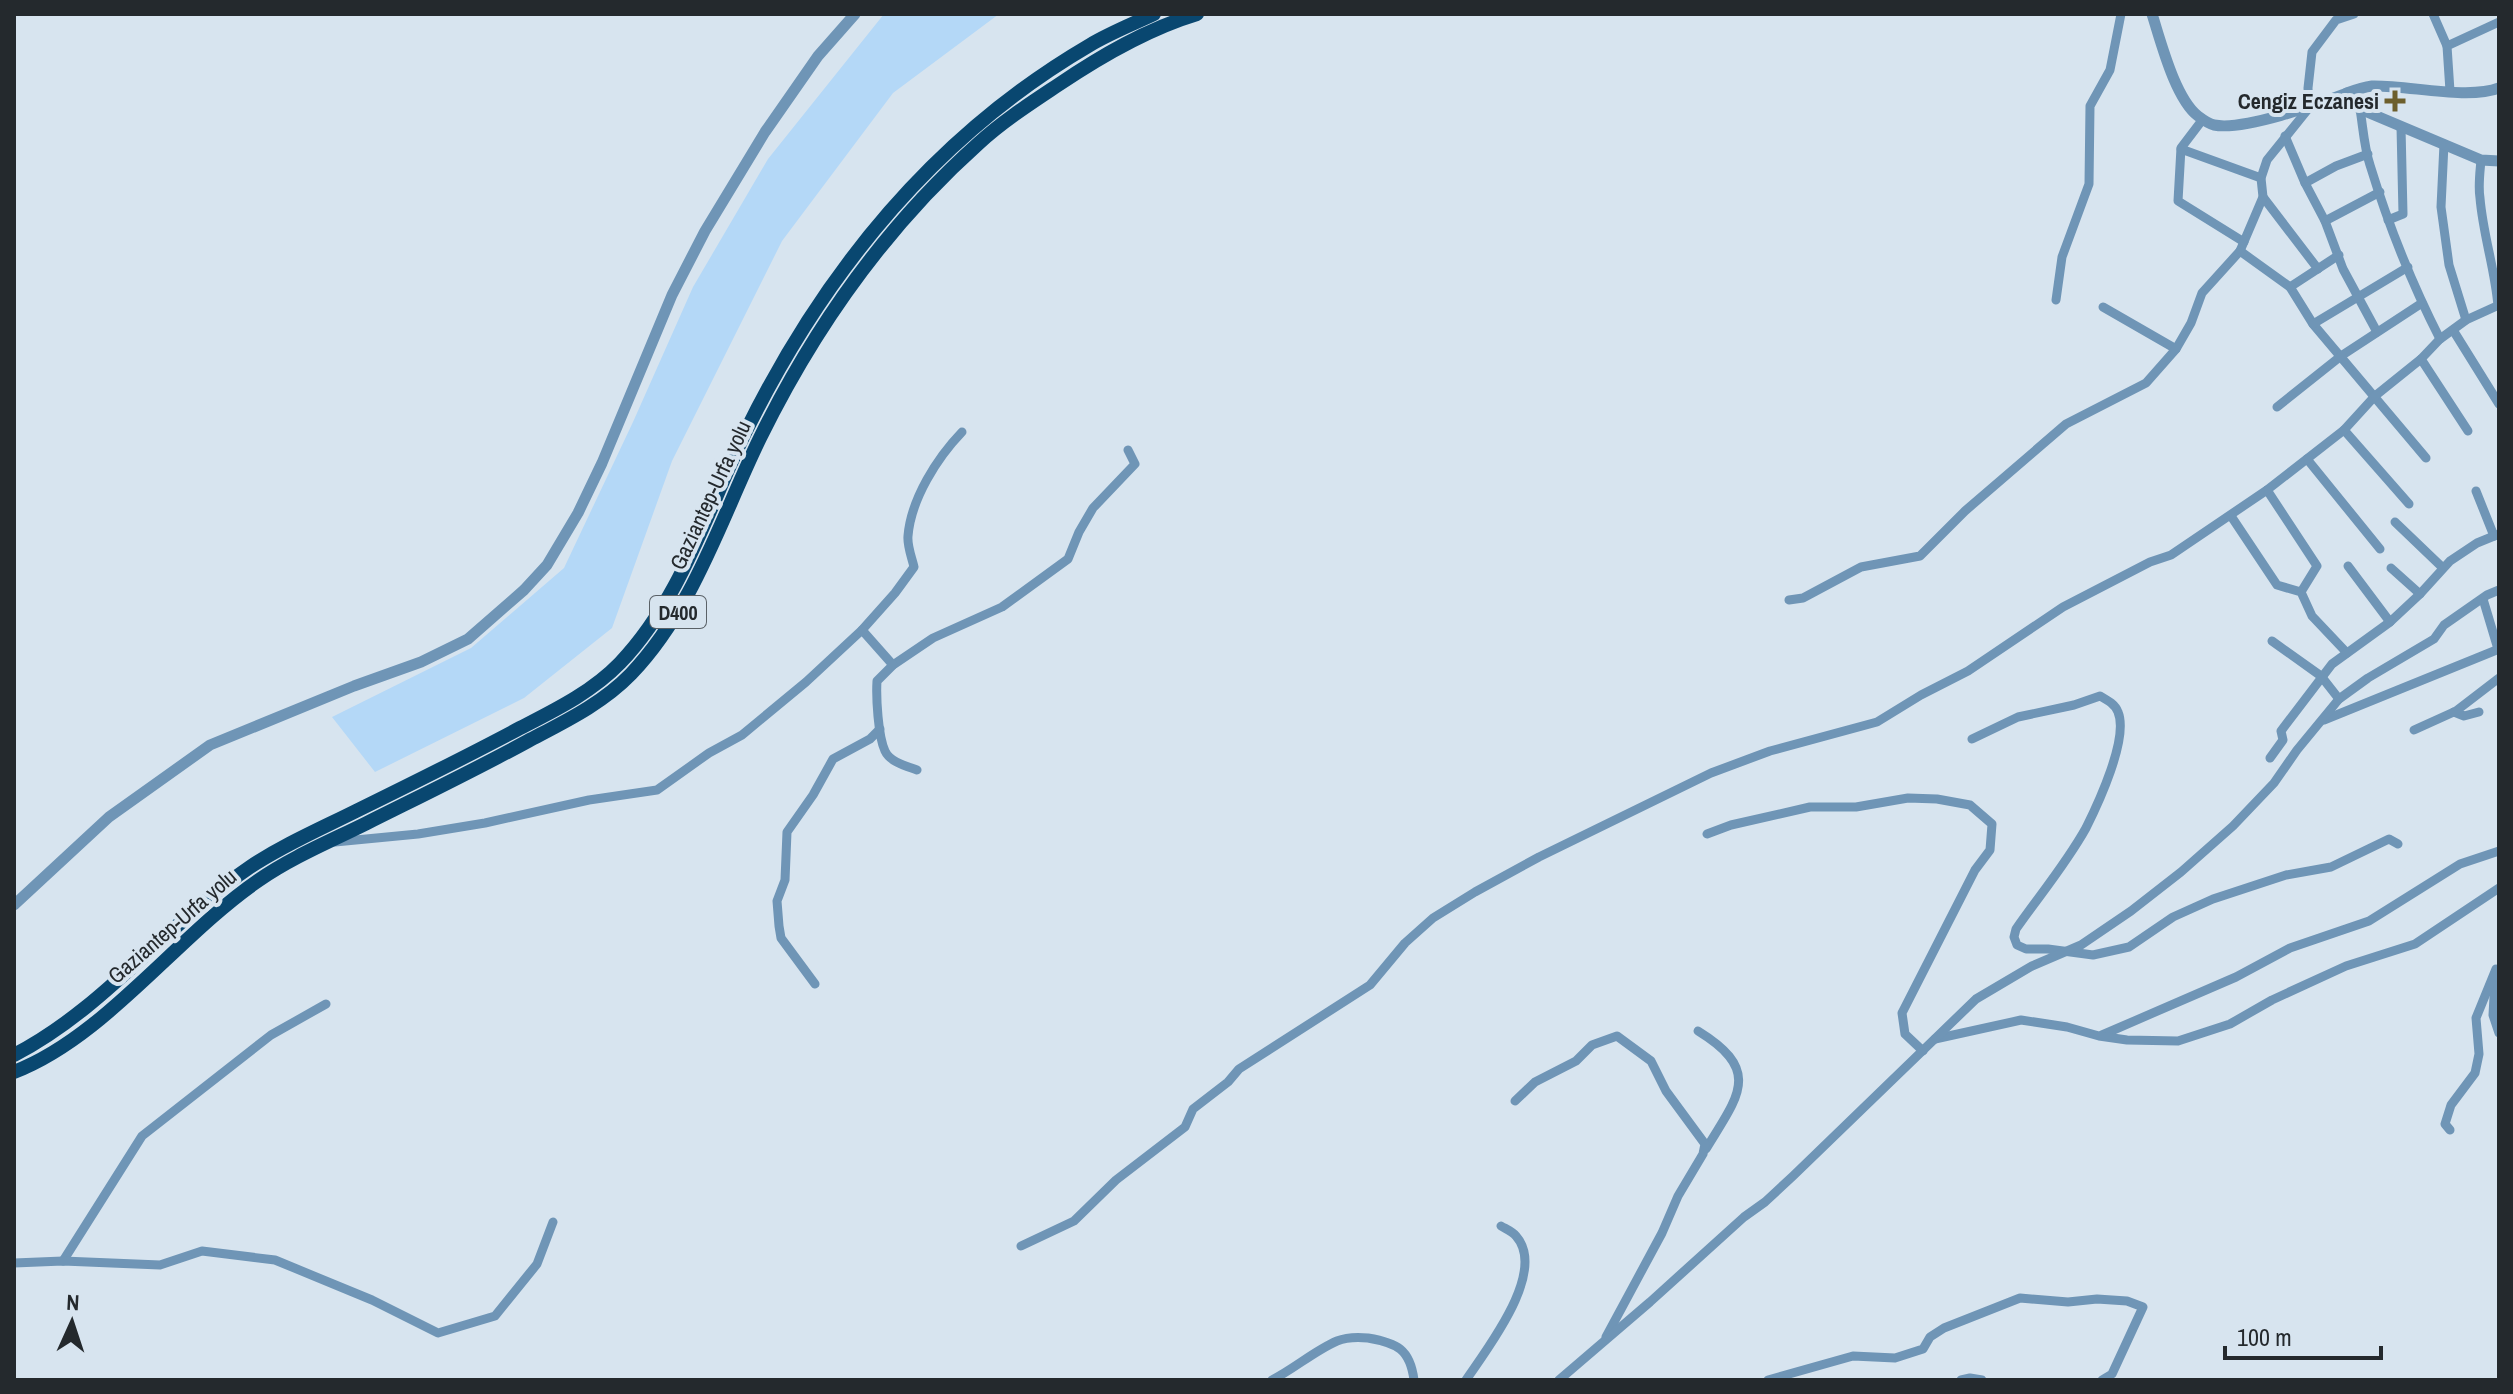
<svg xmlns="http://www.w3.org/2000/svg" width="2513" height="1394" font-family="'Archivo Narrow',sans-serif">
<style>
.green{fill:#b4d8f7}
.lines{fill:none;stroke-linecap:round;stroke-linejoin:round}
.minor{stroke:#6f95b6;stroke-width:9}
.tertiary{stroke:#6f95b6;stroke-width:11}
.trunk{stroke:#094770;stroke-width:14}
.poi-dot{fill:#6d5f2c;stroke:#d7e4ef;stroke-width:3}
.labels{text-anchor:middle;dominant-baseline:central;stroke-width:8;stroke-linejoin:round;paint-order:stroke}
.shield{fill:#d7e4ef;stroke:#5a6167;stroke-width:2}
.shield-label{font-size:20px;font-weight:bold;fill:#24292d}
.poi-label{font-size:22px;font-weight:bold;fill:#24292d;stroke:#d7e4ef;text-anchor:end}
.street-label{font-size:22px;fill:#24292d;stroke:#d7e4ef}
</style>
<rect width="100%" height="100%" fill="#d7e4ef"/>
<path class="green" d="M884,14h115l-106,79 -111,148 -110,220 -60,167 -88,70 -149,74 -43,-55 139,-69 93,-80 69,-146 60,-135 75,-128z"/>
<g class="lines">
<g class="minor">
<path d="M2433,14l14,32"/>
<path d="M2450,91l-3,-45 52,-24"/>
<path d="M2360,109c3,18 4,38 10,56 18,59 42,119 70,174"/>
<path d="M2203,119l-22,29 -3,53 66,41"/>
<path d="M2285,136l20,47 20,38 18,48 34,63"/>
<path d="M2444,144l-3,63 8,58 17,55"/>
<path d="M2181,149l80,29"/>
<path d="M2481,160c-1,12 -3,26 -1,38 3,37 15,71 18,108"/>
<path d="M2305,183l31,-17 32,-12"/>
<path d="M2263,197l55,72"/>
<path d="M2388,220l15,-6 -2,-87"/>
<path d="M2325,221l55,-29"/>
<path d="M2240,251l50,36 23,37 113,134"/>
<path d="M2290,287l49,-32"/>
<path d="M2056,300l6,-43 27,-73 1,-78 20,-36 11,-56"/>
<path d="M2103,307l73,42"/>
<path d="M2313,324l95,-57"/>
<path d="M2453,330l46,74"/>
<path d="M2421,359l47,72"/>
<path d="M2277,407l64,-51 81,-53"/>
<path d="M2344,430l65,74"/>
<path d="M2307,459l73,90"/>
<path d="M2267,490l50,76 -16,26"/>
<path d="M2476,491l18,45"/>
<path d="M2231,516l46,69 24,7 11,24 35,37"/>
<path d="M2395,522l48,46"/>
<path d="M2348,566l42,56"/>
<path d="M2391,568l29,26"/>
<path d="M2483,599l15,50"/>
<path d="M1789,600l14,-2 58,-31 59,-11 45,-45 101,-87 80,-41 30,-34 15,-26 11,-30 38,-42 23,-54 -2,-19 6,-18 42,-52 -1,-20 4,-36 24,-32 18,-6"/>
<path d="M862,630l33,-37 19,-26c-2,-9 -7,-21 -6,-31 3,-37 29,-78 54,-104"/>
<path d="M2272,641l49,35 18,23"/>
<path d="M2454,712l10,4 15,-4"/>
<path d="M2324,720l175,-71"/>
<path d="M2414,730l42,-19 43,-33"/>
<path d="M1972,739l46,-22 56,-12 26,-9c7,4 15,8 18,16 11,26 -20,92 -32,116 -20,36 -47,68 -70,101l-2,8 3,8 9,4h22l45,6 36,-8 44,-30 40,-18 73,-24 45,-8 58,-28 9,5"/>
<path d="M2270,758l13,-18 -2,-9 51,-67 58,-42 30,-28 30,-33 27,-18 22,-9"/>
<path d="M917,770c-11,-4 -27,-8 -32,-19 -7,-15 -9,-54 -8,-70l16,-16 40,-27 69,-31 66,-48 11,-27 14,-24 42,-44 -7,-14"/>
<path d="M1707,834l24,-9 79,-18h46l52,-9 29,1 33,6 22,19 -2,26 -15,20 -73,143 3,21 18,17"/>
<path d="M335,842l83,-8 67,-11 104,-23 68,-10 52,-37 33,-18 64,-53 56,-52 31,35"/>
<path d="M2495,979l-2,36 6,18"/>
<path d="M815,984l-34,-46 -2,-12 -2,-25 8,-21 2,-48 26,-37 20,-36 37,-20 10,-10"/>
<path d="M1698,1031c65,40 40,65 8,118"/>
<path d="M2102,1035l134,-58 54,-29 79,-27 91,-57 39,-13"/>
<path d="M1935,1039l86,-19 46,7 32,9 28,4 51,1 52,-17 42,-24 74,-34 69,-22 84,-56"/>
<path d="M1515,1101l20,-19 41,-21 16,-16 25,-9 34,25 15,30 39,53 -2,10 -25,42 -16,37 -56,104"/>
<path d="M2450,1130l-5,-6 6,-19 24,-32 4,-19 -3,-36 20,-49"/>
<path d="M1021,1246l53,-25 42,-41 69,-53 8,-18 35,-27 11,-13 131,-84 35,-42 28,-25 42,-26 64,-35 172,-84 59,-22 107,-29 44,-27 47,-24 95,-64 87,-45 21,-7 96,-65 77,-60 31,-34 46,-37 19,-20 26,-19 33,-15"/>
<path d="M63,1261l79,-125 129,-101 55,-31"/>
<path d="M14,1263l49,-2 97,4 42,-14 73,9 97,40 66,33 57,-17 42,-52 16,-42"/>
<path d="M1272,1380c22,-11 42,-29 65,-39 10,-4 21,-4 31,-3 29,5 42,11 46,42"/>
<path d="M1466,1380c20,-30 82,-108 50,-144 -3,-4 -10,-7 -15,-10"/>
<path d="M1559,1380l91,-78 94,-85 21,-15 28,-26 183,-177 56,-33 49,-21 50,-34 50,-39 52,-46 41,-43 23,-33 42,-51 29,-21 66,-39 10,-14 43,-30 12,-5"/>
<path d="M1768,1380l85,-24 42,2 28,-9 7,-12 14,-9 76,-30 48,4 29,-3 30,2 16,6 -31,67 -10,6"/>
<path d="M1961,1380l9,-2 12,2"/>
</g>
<g class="tertiary">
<path d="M2152,14c9,28 23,84 46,102 4,3 11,8 16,9 29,6 105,-21 133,-32"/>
<path d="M2499,88c-32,12 -91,-3 -127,-2 -8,1 -17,4 -25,7l13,16 121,51 18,1"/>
<path d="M14,905l95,-88 101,-72 144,-59 67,-24 47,-23 56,-49 23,-25 31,-52 24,-50 70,-168 33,-64 60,-99 53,-76 37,-42"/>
</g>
<g class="trunk">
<path d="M14,1055c91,-47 152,-131 236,-188 33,-22 70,-38 106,-56 55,-27 110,-54 164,-83 35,-18 72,-36 100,-65 61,-64 87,-152 125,-230 79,-161 189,-297 345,-388 20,-12 43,-21 64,-31"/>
<path d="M14,1072c91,-35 163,-136 245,-192 33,-23 72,-39 108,-57 54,-27 108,-53 161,-82 36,-19 74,-37 103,-67 63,-66 90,-156 129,-236 55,-112 126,-212 219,-295 24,-22 52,-40 79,-58 43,-29 89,-56 139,-71"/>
</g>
</g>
<path class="poi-dot" d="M2391 89h8v8h8v8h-8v8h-8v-8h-8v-8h8z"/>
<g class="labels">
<rect class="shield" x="650" y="596" width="56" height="32" rx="6"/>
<g class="shield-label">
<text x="678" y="612">D400</text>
</g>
<g class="poi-label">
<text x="2379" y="101">Cengiz Eczanesi</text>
</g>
<g class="street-label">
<text transform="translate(710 495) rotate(-65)">Gaziantep-Urfa yolu</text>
<text transform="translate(172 926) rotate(-41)">Gaziantep-Urfa yolu</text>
</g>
</g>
<rect width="2513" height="1394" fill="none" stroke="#24292d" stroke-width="32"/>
<g transform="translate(72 1322) rotate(3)" stroke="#d7e4ef" stroke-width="6" paint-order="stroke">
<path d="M0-6L14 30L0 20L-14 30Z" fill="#24292d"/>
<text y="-12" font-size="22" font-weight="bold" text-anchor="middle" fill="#24292d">N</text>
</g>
<path d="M2225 1346v12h156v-12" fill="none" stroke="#24292d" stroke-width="4"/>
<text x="2237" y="1346" font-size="24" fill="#24292d" stroke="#d7e4ef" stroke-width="6" paint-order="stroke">100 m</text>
</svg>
